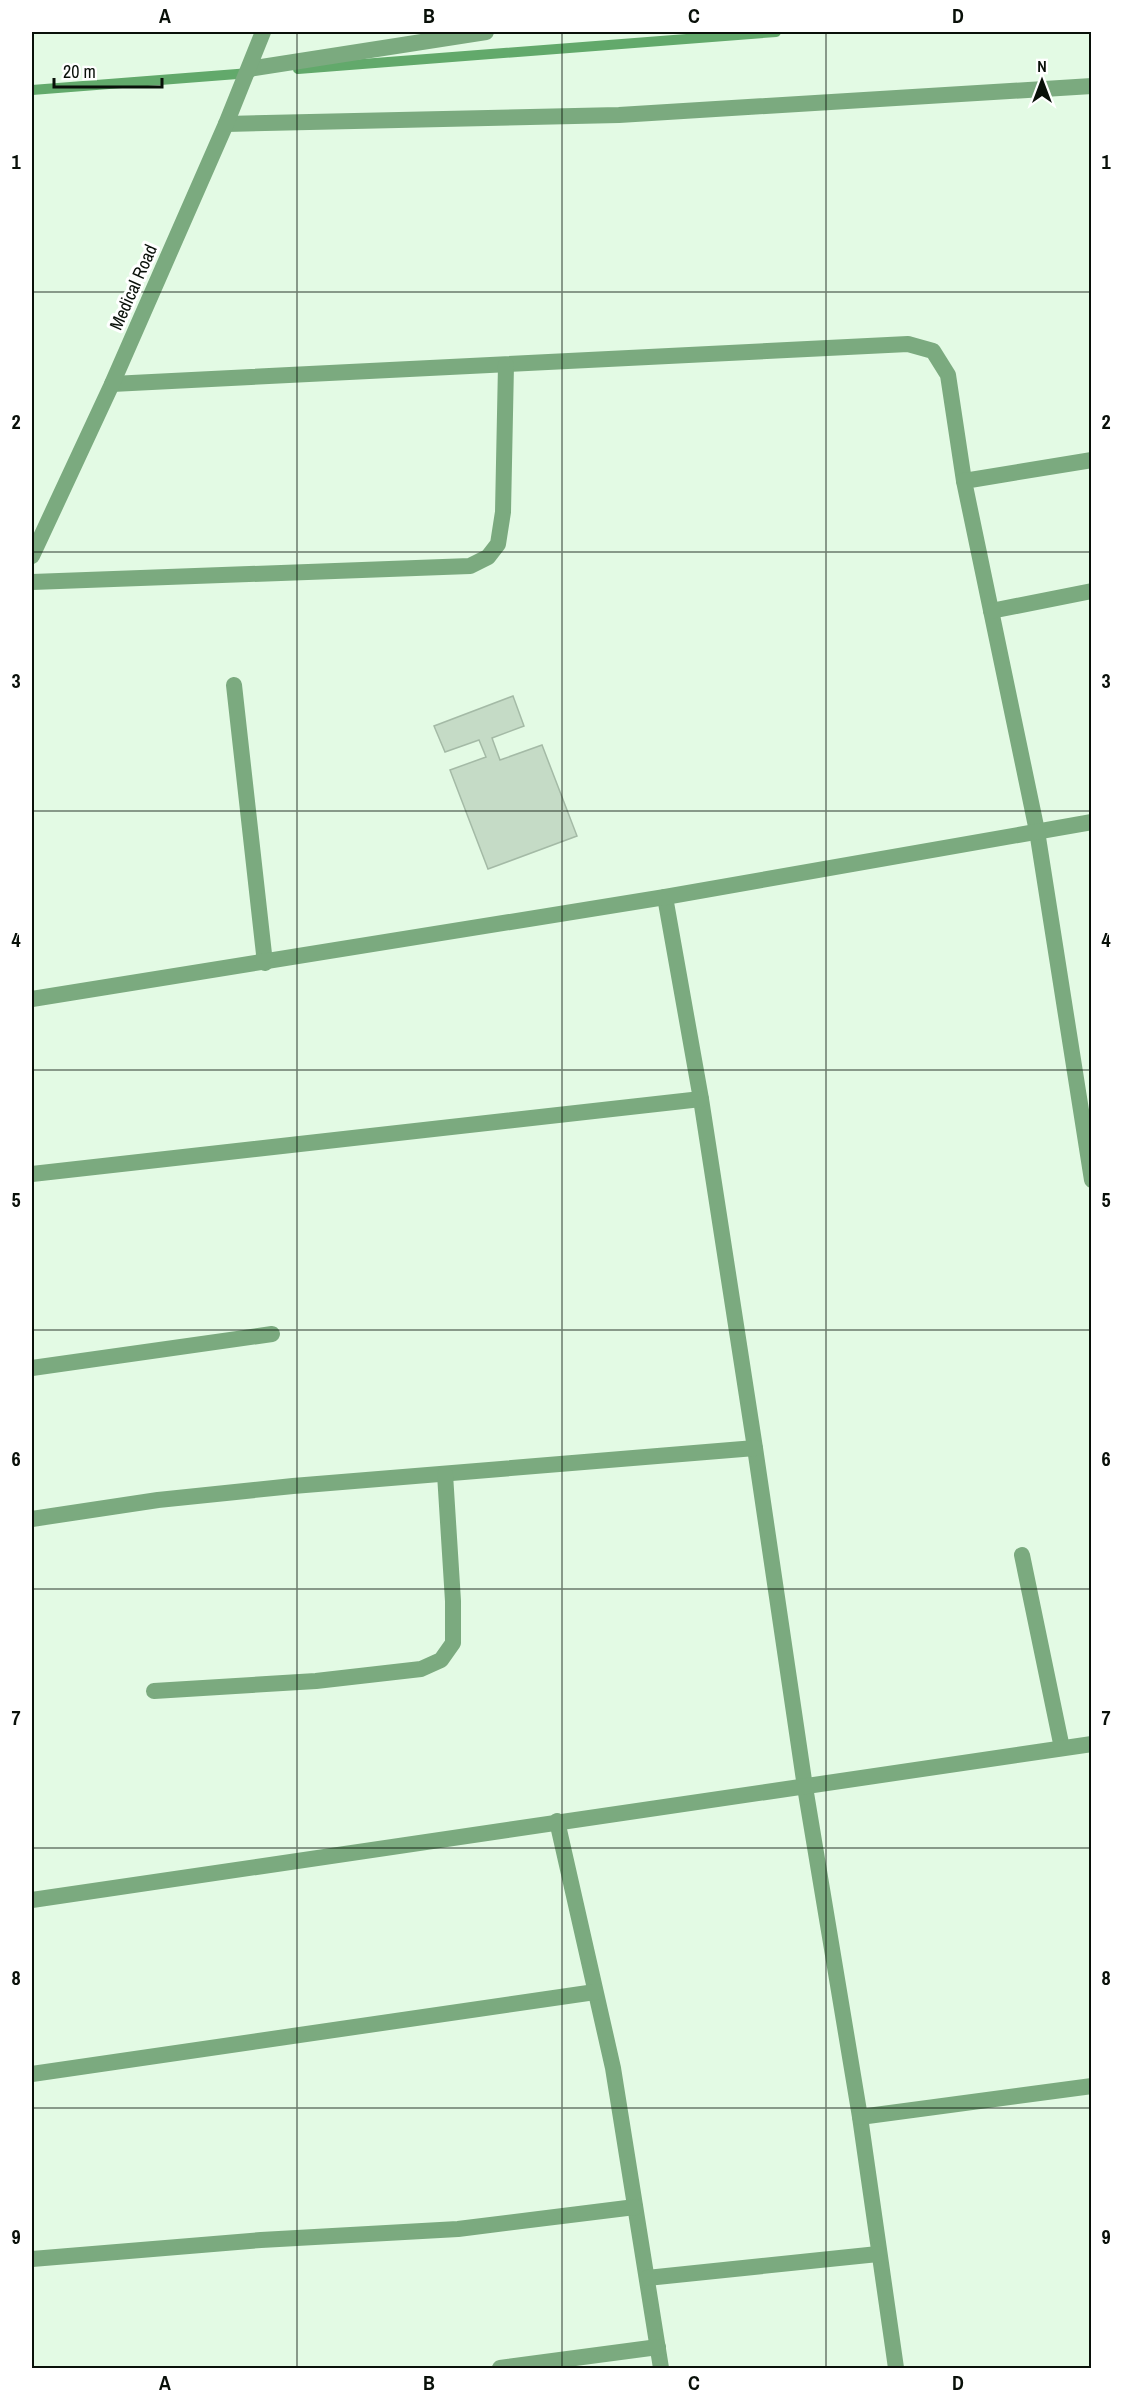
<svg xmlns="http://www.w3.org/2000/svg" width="1123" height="2400" font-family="'Archivo Narrow',sans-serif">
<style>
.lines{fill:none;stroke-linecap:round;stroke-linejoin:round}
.stream{stroke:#62a96b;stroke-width:10}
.building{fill:#c5dbc6;stroke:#a4baa6;stroke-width:1.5}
.minor{stroke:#7baa7f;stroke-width:16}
.tertiary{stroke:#7baa7f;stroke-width:16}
.grid{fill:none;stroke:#091009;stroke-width:1.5;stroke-opacity:0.55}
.labels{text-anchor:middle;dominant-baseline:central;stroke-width:6;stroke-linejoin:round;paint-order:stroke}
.street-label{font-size:18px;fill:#091009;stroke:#fff}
.neatline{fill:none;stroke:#091009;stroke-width:2}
.grid-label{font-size:20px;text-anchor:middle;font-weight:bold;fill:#091009}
</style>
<rect width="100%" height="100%" fill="#e3fae4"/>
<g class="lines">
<g class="stream">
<path d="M298,69l478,-37"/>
<path d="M32,90l218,-17"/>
</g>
</g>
<path class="building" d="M513,696l11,30 -32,12 8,22 42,-15 35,91 -89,33 -38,-99 36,-13 -7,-17 -34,12 -11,-26z"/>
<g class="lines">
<g class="minor">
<path d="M226,124l393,-9 473,-29"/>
<path d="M112,384l796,-40 25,7 15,24 16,106"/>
<path d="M1092,460l-128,21 73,350 55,349"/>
<path d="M32,582l438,-16 18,-9 10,-13 5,-32 3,-147"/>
<path d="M991,611l101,-20"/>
<path d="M234,685l31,278"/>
<path d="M665,897l36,202 54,349 50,339 55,330 36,251"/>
<path d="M32,999l633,-102 427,-75"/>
<path d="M32,1174l669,-75"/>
<path d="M32,1368l240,-34"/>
<path d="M32,1519l126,-19 135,-14 462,-38"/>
<path d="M1022,1555l40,193"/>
<path d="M154,1691l162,-10 105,-12 20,-9 12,-17v-42l-8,-127"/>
<path d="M557,1821l56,247 48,300"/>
<path d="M32,1900l1060,-156"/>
<path d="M32,2074l563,-82"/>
<path d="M860,2117l232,-31"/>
<path d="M32,2259l229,-19 197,-11 177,-22"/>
<path d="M647,2278l231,-24"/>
<path d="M500,2368l158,-21"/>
</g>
<g class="tertiary">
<path d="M249,69l237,-37"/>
<path d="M32,556l80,-172 114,-260 37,-92"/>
</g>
</g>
<path class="grid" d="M297,32v2336M562,32v2336M826,32v2336M32,292h1060M32,552h1060M32,811h1060M32,1070h1060M32,1330h1060M32,1589h1060M32,1848h1060M32,2108h1060"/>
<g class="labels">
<g class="street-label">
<text transform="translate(133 287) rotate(-66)">Medical Road</text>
</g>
</g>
<rect width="1123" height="2400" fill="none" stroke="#ffffff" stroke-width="66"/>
<g transform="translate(1042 81)" stroke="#ffffff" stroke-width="4.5" paint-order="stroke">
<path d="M0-4.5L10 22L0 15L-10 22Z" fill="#091009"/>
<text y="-9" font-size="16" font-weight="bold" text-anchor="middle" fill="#091009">N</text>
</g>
<path d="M54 78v9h108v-9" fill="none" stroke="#091009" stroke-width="3"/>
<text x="63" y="78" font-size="18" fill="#091009" stroke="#ffffff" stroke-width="4.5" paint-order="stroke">20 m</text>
<rect x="33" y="33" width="1057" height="2334" class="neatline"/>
<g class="grid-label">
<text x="165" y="23">A</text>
<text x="429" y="23">B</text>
<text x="694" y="23">C</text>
<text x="958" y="23">D</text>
<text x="16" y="169">1</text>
<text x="1106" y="169">1</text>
<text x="16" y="429">2</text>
<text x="1106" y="429">2</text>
<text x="16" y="688">3</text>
<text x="1106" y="688">3</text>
<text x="16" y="947">4</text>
<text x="1106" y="947">4</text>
<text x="16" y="1207">5</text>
<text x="1106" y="1207">5</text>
<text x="16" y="1466">6</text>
<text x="1106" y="1466">6</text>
<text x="16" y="1725">7</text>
<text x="1106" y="1725">7</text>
<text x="16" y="1985">8</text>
<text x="1106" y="1985">8</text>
<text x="16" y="2244">9</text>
<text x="1106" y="2244">9</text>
<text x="165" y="2390">A</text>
<text x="429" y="2390">B</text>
<text x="694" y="2390">C</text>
<text x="958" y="2390">D</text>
</g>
</svg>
